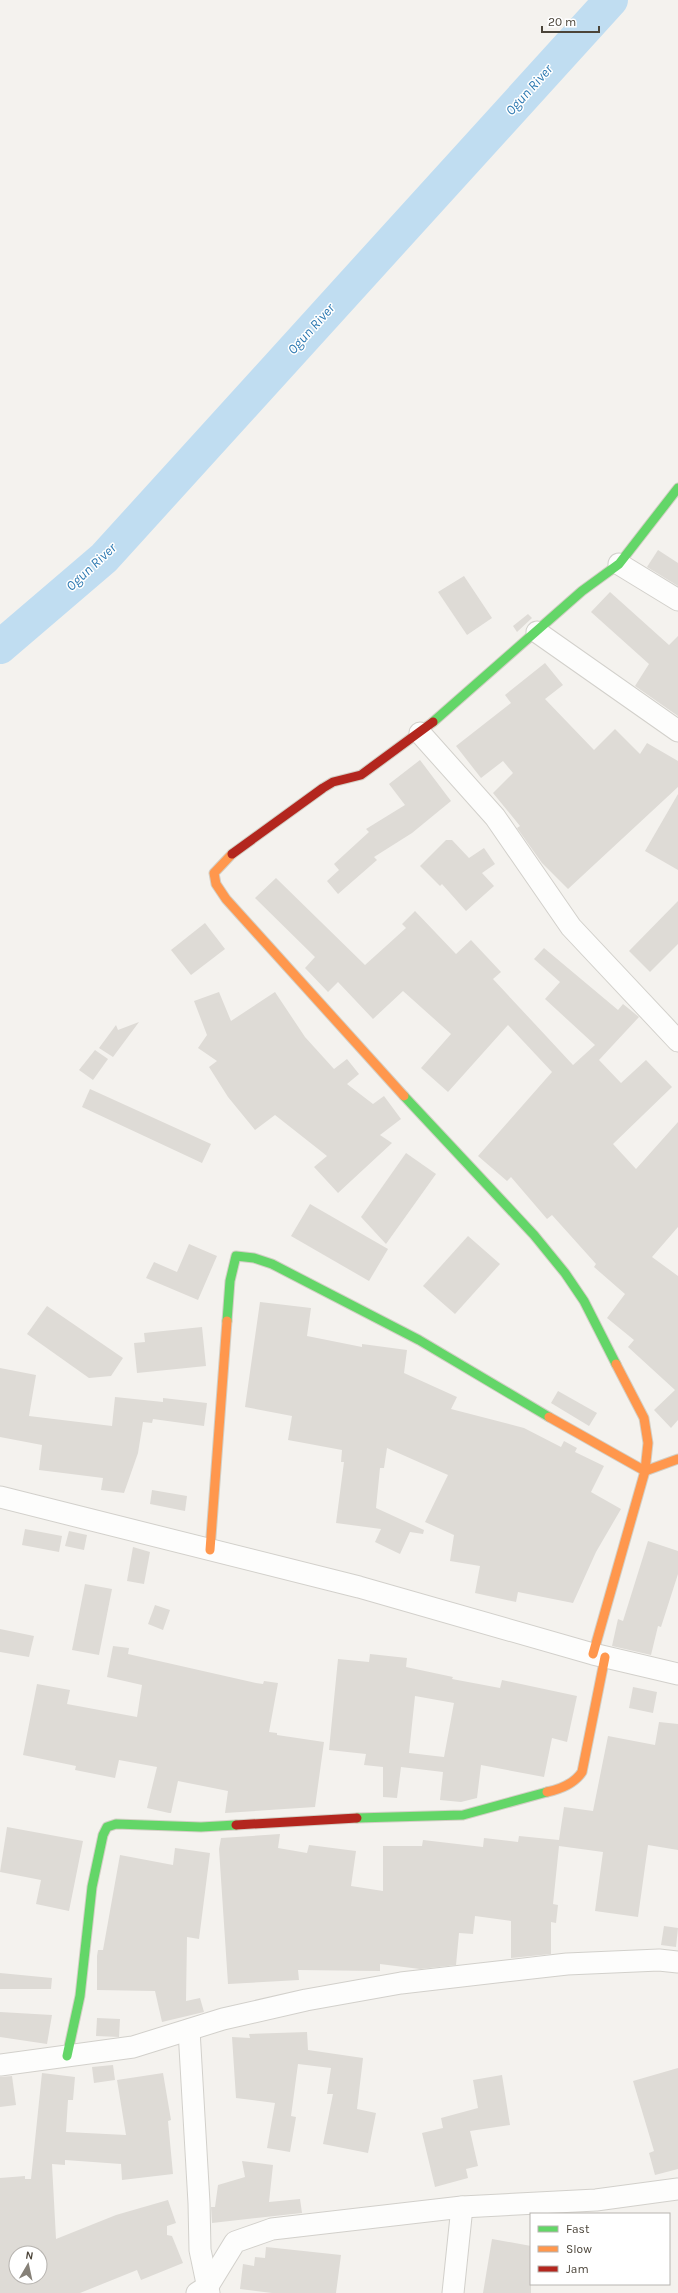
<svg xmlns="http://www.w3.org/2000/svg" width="678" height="2293" font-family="Karla,sans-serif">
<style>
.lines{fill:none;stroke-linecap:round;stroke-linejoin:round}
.river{stroke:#c0ddf1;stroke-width:34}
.building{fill:#dedbd6;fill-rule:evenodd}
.street-casing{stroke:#d2d0cb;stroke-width:23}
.fast-casing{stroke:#d3cfc5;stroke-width:11}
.slow-casing{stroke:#d3cfc5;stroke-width:11}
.jam-casing{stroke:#d3cfc5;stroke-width:11}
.street{stroke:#fdfdfc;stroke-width:21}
.fast{stroke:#63d668;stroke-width:9}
.slow{stroke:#ff974d;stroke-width:9}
.jam{stroke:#b3261e;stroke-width:9}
.labels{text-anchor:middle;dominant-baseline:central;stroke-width:3;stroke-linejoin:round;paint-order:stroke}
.water-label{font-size:14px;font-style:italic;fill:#2e7ab2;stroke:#fff}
</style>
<rect width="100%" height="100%" fill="#f4f2ee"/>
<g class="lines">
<path class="river" d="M0,647l104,-89 507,-558"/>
</g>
<g class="building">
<path d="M658,550l20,13v23l-31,-19z"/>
<path d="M464,576l28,42 -25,17 -29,-43z"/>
<path d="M610,592l59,53 9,-9v80l-43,-30 14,-22 -58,-52z"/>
<path d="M528,614l4,4 -15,14 -4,-6z"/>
<path d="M545,663l18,22 -18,14 49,51 21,-21 25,25 7,-11 31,18v26l-110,102 -26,-26 -25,-35 3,-2 -27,-33 20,-20 -10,-12 -22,17 -25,-32 55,-43 -6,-8z"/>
<path d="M420,760l31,41 -39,32 -38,24 3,3 -39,34 -11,-13 12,-11 -5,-6 35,-32 -3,-3 39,-24 -16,-21z"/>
<path d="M678,794v76l-33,-19z"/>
<path d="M446,840h6l17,18 15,-10 11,16 -13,9 12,13 -28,25 -24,-27 -2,2 -20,-20z"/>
<path d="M276,878l89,87 41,-37 -4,-4 13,-13 41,43 15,-14 30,32 -8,7 80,86 22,-20 -50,-46 15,-17 -26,-23 10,-11 74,62 5,-6 16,13 -40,43 22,23 25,-23 26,27 -59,57 23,25 42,-47v105l-26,30 26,19v144l-7,8 -17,-18 21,-20 -47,-43 6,-7 -27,-22 18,-24 -31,-27 2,-3 -44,-49 -5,4 -36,-42 -4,4 -29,-25 74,-84 -44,-47 -60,67 -27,-24 30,-34 -48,-43 -30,28 -35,-37 -10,10 -23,-24 10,-11 -60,-59z"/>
<path d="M678,901v43l-28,28 -21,-21z"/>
<path d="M205,923l20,26 -34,26 -20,-25z"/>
<path d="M219,992l12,29 44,-29 30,45 29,32 13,-10 12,15 -12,10 26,20 11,-8 17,23 -21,16 12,8 -54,50 -24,-26 13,-11 -52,-41 -20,15 -27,-33 -19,-30 8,-6 -19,-13 9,-13 -13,-34z"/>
<path d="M139,1022l-26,35 -14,-9 17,-23 2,5z"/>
<path d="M95,1050l13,9 -15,21 -14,-10z"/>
<path d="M90,1089l121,55 -9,19 -120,-56z"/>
<path d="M406,1153l30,21 -50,70 -25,-27z"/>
<path d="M310,1204l78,45 -19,32 -78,-45z"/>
<path d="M468,1236l32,28 -45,50 -32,-28z"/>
<path d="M189,1244l28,12 -19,44 -52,-22 8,-16 23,10z"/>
<path d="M260,1302l51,6 -4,28 55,11v-3l45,6 -3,23 53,24 -6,12 73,19 37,19 3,-6 13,7 -2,4 29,14 -13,26 30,17 -25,43 -23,51 -55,-11 -2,10 -41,-9 5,-27 -30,-5 4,-26 -29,-13 23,-47 -61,-27 -3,20h-4l-4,40 48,22 -1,4 -13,-2 -10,22 -25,-12 6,-13 -45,-6 8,-61h-3l1,-12 -54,-10 4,-24 -47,-9z"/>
<path d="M47,1306l76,52 -12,18 -22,2 -62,-44z"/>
<path d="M202,1327l4,39 -69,7 -3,-30 11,-1 -1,-9z"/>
<path d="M0,1368l36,7 -7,41 83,10 3,-29 48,5v-4l44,5 -3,23 -51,-7 -1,4 -9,-1 -5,31 -14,40 -23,-3 2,-12 -64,-8 3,-25 -42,-8z"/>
<path d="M558,1391l39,22 -8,13 -38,-23z"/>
<path d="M152,1490l35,6 -2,15 -35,-7z"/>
<path d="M25,1529l37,7 -3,16 -37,-7z"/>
<path d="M69,1531l18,4 -3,15 -19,-4z"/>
<path d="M648,1541l30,10v23l-17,53 -3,-1 -7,29 -39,-9 6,-27 5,2z"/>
<path d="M133,1547l17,5 -6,32 -17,-3z"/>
<path d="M85,1584l27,5 -13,66 -27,-5z"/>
<path d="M155,1605l15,5 -7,20 -15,-6z"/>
<path d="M0,1629l34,7 -5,21 -29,-5z"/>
<path d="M113,1646l16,2 -1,6 128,29 7,1 1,-3 14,2 -9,49 8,1v2l47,7 -9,65 -90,6 3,-22 -50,-10 -7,32h-2l-22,-5 10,-41 -38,-7 -4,18 -40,-8 1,-4 -53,-11 14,-71 33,6 -3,14 70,13 5,-32 -35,-8z"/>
<path d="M370,1654l37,4 -1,9 47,10 -1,2 48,9 2,-8 75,16 -10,46 -15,-4 -8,39 -63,-12 -4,33 -16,4 -21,-2 3,-28 -42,-5 -4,31 -14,-1v-30l-19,-2 2,-11 -37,-4 9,-91 31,3zM415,1696l39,7 -10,54 -35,-4z"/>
<path d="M633,1687l24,5 -4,21 -24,-5z"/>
<path d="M659,1722l19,2v126l-30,-5 -10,72 -43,-6 8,-59 -44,-6 -6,58 5,1 -2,18 -5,-1v32l-40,4v-37l-36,-5 -2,18 -14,-1 -3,32 -36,4 -40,-5v7l-82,-1 1,10 -71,4 -9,-135 2,-11 59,-4 -2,14 29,5 2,-8 47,6 -5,35 32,5v-45h39l1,-6 60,7 1,-9 34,4 1,-6 40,4 5,-33 29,4 15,-75 47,9z"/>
<path d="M7,1827l76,14 -14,70 -33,-7 5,-24 -41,-8z"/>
<path d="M175,1848l35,5 -11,86 -12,-2 -1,64 14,-3 4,14 -42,10 -7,-31 -58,-1v-34l1,-6h5l17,-95 53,10z"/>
<path d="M664,1926l14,2 -2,19 -15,-2z"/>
<path d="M0,1973l52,5 -1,11h-51z"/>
<path d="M0,2012l52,3 -5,29 -47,-7z"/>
<path d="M97,2018l23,1 -1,18 -23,-1z"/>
<path d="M307,2032l1,18 55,8 -6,51 19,4 -8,40 -45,-9 10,-50h-6l4,-26 -33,-4 -7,52 5,1 -6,35 -23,-4 8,-45 -39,-5 -4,-61 18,1 -1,-4z"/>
<path d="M113,2065l2,15 -21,3 -2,-16z"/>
<path d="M678,2068v101l-23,6 -6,-22 5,-2 -21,-70z"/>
<path d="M42,2073l33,4 -2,23h-5l-2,32 60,3 -9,-55 46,-7 8,47 -3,1 5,53 -51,6 -1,-16 -56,-4v5l-13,-1 4,75 60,-24 52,-15 8,23 -9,3v9l5,1 11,27 -42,17 -4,-10 -57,23h-80v-115l25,-2v3h6zM16,2253h24v24h-24z"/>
<path d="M502,2075l8,50 -40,6 8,35 -12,3 2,9 -33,9 -13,-54 21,-5 -2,-10 37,-10 -5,-28z"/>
<path d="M12,2076l4,29 -16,2v-30z"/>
<path d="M242,2161l31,4 -4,37 31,-3 2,14 -90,10 -1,-16h4l3,-22 27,-8z"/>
<path d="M492,2239l39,7v47h-48z"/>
<path d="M266,2247l75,8 -5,38h-64l-32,-4 3,-25 11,2 1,-9 10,1z"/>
</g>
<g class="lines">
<g class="street-casing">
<g id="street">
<path d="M619,564l59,36"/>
<path d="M537,632l141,99"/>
<path d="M420,733l75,84 76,110 107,114"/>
<path d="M0,1497l359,90 234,67 85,20"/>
<path d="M189,2030l10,173 1,47 9,43"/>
<path d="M0,2065l133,-18 90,-28 83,-19 95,-17 166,-19 92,-4 19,2"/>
<path d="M197,2293l11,-7 27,-44 37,-13 190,-22 134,-7 82,-11"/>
<path d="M453,2293l9,-86"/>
</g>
</g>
<g class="fast-casing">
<g id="fast">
<path d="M433,722l149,-131 37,-27 59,-76"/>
<path d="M404,1096l130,139 31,38 19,28 32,63"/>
<path d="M227,1321l3,-40 6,-25 18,2 18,6 147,76 130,77"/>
<path d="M357,1818l106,-3 84,-23"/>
<path d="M67,2056l13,-60 12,-109 11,-52 4,-8 9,-3 85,3 35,-2"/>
</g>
</g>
<g class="slow-casing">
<g id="slow">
<path d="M232,854l-18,19 2,11 10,15 178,197"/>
<path d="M549,1417l96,54 33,-12"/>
<path d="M210,1550l17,-229"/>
<path d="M593,1654l52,-183 3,-28 -4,-25 -28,-54"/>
<path d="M547,1792c14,-3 27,-8 35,-20l23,-115"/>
</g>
</g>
<g class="jam-casing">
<g id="jam">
<path d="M232,854l91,-66 10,-6 28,-7 72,-53"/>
<path d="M236,1825l121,-7"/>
</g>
</g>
<use href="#street" class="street"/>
<use href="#fast" class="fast"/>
<use href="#slow" class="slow"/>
<use href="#jam" class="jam"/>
</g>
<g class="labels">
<g class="water-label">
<text transform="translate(529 90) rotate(-48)">Ogun River</text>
<text transform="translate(311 329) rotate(-48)">Ogun River</text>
<text transform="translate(91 567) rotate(-43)">Ogun River</text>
</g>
</g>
<rect x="530" y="2213" width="140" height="72" fill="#ffffff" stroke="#b7b4b0"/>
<rect x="538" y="2226" width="20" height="6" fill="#63d668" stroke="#b7b4b0"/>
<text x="566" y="2233" font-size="12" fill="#4b4439">Fast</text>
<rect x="538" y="2246" width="20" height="6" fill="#ff974d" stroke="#b7b4b0"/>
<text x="566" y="2253" font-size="12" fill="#4b4439">Slow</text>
<rect x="538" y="2266" width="20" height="6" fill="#b3261e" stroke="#b7b4b0"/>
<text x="566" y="2273" font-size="12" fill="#4b4439">Jam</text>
<g transform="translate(28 2265) rotate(9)"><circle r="19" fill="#ffffff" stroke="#b7b4b0"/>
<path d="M0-3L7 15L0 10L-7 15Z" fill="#868178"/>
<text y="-6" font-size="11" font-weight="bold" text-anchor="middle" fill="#4b4439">N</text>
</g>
<path d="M542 26v6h57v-6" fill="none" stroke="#4b4439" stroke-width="2"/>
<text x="548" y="26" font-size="12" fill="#4b4439" stroke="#ffffff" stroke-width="3" paint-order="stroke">20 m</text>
</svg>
